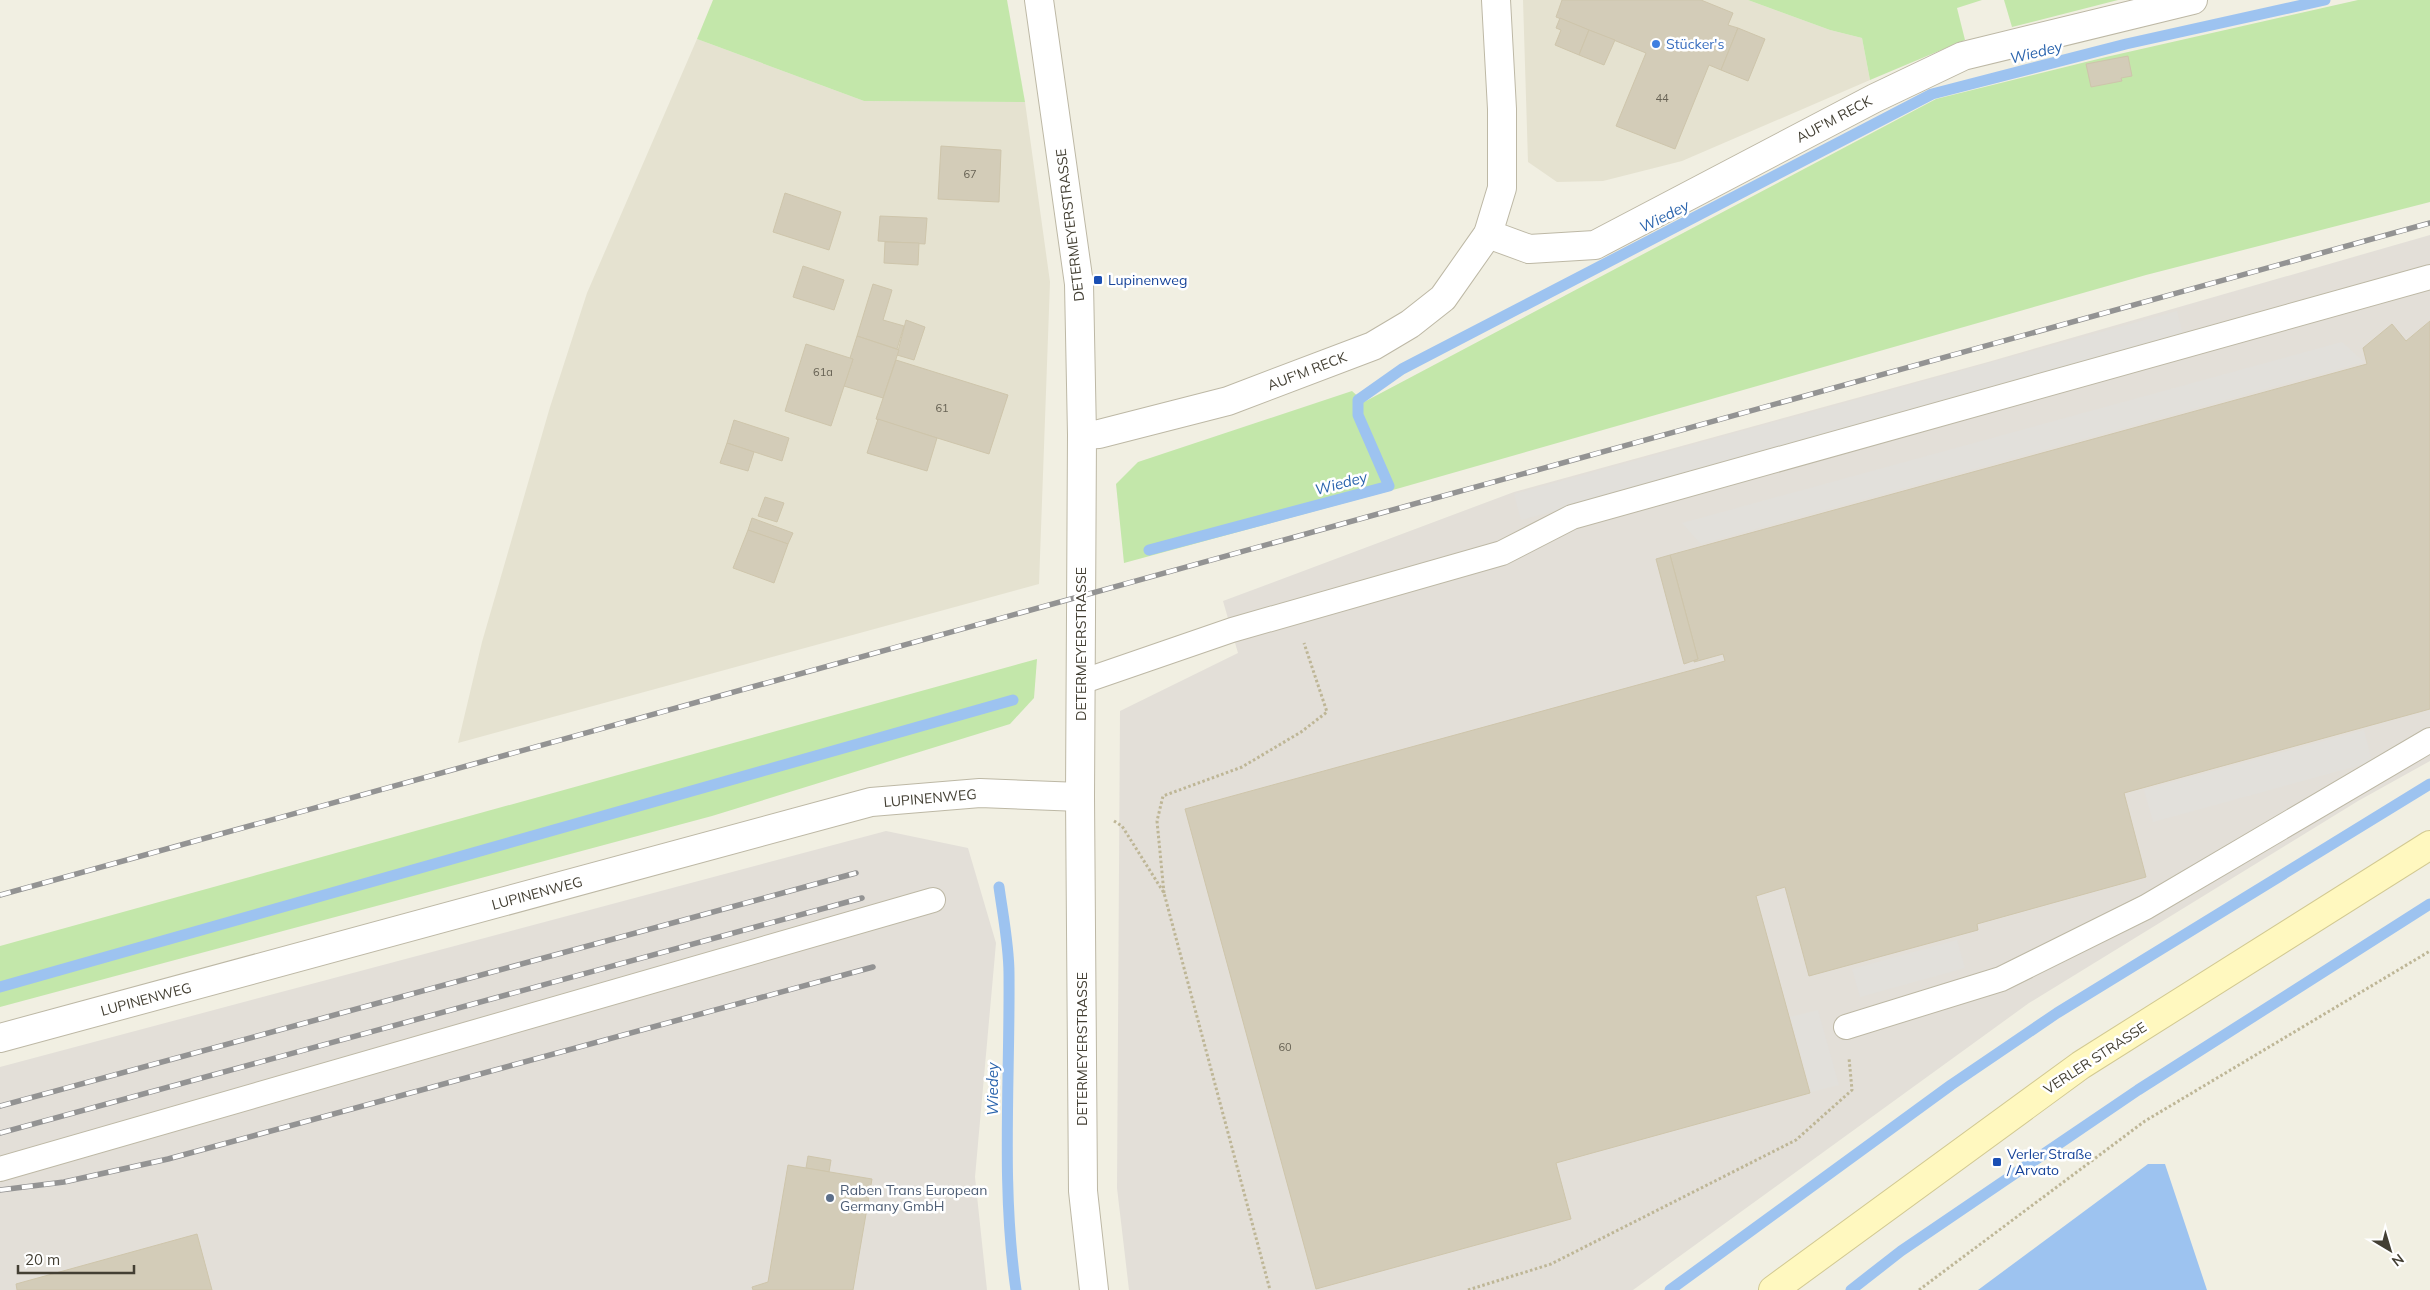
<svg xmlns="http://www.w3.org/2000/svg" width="2430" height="1290" font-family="Mulish,sans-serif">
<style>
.residential{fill:#e5e2d0}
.industrial{fill:#e3dfd8}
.green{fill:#c3e7aa}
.parking{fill:#e2e0db}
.water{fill:#9dc3f0}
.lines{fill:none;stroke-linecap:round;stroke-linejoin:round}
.stream{stroke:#9dc3f0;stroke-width:11}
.building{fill:#d3ccb8;stroke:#cec5ab}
.lane-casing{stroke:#bdb8a5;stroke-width:26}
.street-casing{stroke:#bdb8a5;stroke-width:30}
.secondary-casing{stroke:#d2c992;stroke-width:30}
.path{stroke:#beb696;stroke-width:3;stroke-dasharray:2.5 2.5;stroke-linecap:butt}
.lane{stroke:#fff;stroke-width:24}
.street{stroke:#fff;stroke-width:28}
.secondary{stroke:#fff8bf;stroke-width:28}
.rail-casing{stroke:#939393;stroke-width:5.5}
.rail{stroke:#fff;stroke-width:4;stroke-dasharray:11;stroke-linecap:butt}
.shop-dot{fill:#3f7fe0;stroke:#fff;stroke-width:2}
.transit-dot{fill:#1a4fb4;stroke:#fff;stroke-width:2}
.service-dot{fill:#5c6f8a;stroke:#fff;stroke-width:2}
.labels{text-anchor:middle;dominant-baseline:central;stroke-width:5;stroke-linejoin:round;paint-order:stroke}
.number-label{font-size:11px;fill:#676254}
.shop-label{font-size:14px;fill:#366cbe;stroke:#fff;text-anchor:start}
.street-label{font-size:14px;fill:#433f33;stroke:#fff}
.transit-label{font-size:14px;fill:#164399;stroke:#fff;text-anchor:start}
.service-label{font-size:14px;fill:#4e5e75;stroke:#fff;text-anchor:start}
.water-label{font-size:15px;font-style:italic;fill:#2d66ae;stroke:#fff}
</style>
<rect width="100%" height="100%" fill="#f1efe2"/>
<g class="residential">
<path d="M1523,0h225l82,30 32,8 8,42 -188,81 -79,20 -46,1 -29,-20z"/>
<path d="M697,39l167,62 161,1 25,180 -11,302 -581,159 24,-101 68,-235 37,-114z"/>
</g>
<g class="industrial">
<path d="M2430,235v526l-72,40 -329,202 -396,287h-504l-12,-102 3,-477 118,-58 -15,-52 291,-109 474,-130z"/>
<path d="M886,831l82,17 28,95 -21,234 12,113h-987v-223z"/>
</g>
<g class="green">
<path d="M713,0h294l18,102 -161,-1 -167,-62z"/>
<path d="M1748,0h234l-25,8 8,32 -95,40 -8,-42 -32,-8z"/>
<path d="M2004,0h114l-106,27z"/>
<path d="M2358,0h72v202l-284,73 -746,213 -276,75 -8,-79 22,-22 214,-71 12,11 572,-303 170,-42z"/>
<path d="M1037,659l-3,39 -24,26 -298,92 -712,191v-61z"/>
</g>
<g class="parking">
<path d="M2177,311l7,27 -663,182 -7,-26z"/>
<path d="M2342,342l22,20 -663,182 -19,-21z"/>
<path d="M2364,730l8,32 -219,60 -9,-32z"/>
<path d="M1957,940l8,28 -105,29 -8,-28z"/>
<path d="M1818,1010l21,75 -28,7 -21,-75z"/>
</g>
<path class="water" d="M2148,1164h17l42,126h-229z"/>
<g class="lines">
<g class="stream">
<path d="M1149,550l240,-64 -31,-71v-15l44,-31 530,-275 194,-50 199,-44"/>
<path d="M999,887c4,29 10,59 10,87 1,105 -8,212 7,316"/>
<path d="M0,987l1013,-287"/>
<path d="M1670,1290l281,-205 106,-72 373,-229"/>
<path d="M1851,1290l50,-39 237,-161 292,-186"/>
</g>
</g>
<g class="building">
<path d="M1562,0h139l32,13 -5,12 10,3 -17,42 -12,-5 -34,84 -59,-23 30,-73 -90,-36z"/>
<path d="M1560,18l29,12 -10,25 -24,-10 6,-15 -5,-2z"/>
<path d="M1738,28l27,11 -17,42 -27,-11z"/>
<path d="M1589,30l26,10 -11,25 -25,-10z"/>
<path d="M2128,56l4,20 -11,2 1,3 -31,6 -5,-23z"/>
<path d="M941,146l60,4 -2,52 -61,-3z"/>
<path d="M785,193l56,19 -12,38 -56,-18z"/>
<path d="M880,216l47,2 -2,26 -47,-3z"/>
<path d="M885,242l34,1 -1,22 -34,-2z"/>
<path d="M803,266l41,14 -10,30 -41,-13z"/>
<path d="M873,284l19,6 -9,30 21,6 -7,23 -40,-13z"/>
<path d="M906,320l19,7 -11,33 -17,-5z"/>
<path d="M2430,321v388l-306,84 22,84 -169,47 1,6 -169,46 -24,-89 -29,9 54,197 -254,70 15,56 -255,70 -131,-480 540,-148 -2,-7 -29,8v-2l4,-1 -28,-104 697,-191 -4,-16 29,-24 14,17z"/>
<path d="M857,336l42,14 -16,48 -39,-12 9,-27 -3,-1z"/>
<path d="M806,344l47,15 -22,67 -46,-15z"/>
<path d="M896,360l112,35 -19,59 -113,-35z"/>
<path d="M878,419l59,19 -10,33 -60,-18z"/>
<path d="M734,420l55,18 -7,23 -55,-18z"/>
<path d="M727,443l27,9 -6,19 -28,-8z"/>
<path d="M765,497l19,6 -7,19 -19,-6z"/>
<path d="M752,518l41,15 -5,11 -40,-14z"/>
<path d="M748,530l40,14 -14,39 -41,-15z"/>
<path d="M1670,555l28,104 -14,5 -28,-105z"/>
<path d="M808,1156l23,4 -2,12 -23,-4z"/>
<path d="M788,1165l84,14 -19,111h-100l-1,-3 16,-5z"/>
<path d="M197,1234l15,56h-195l-1,-6z"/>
</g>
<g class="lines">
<g class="lane-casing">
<g id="lane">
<path d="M1081,682l151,-52 270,-77 70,-36 858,-240"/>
<path d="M1846,1027l155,-48 145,-72 284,-167"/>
<path d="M0,1169l933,-269"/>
</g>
</g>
<g class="street-casing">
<g id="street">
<path d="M1039,0l40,284 3,151 -2,362 3,394 11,99"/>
<path d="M1488,234l41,15 66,-4 280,-147 88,-42 230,-56"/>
<path d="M1082,435l17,-1 129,-33 145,-55 37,-22 33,-26 45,-64 14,-46v-79l-6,-109"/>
<path d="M0,1038l871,-236 109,-9 100,4"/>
</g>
</g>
<g class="secondary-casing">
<path id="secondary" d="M1773,1290l308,-225 349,-220"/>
</g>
<g class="path">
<path d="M1114,821l8,5 42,67 106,397"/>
<path d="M1164,893l-7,-72 6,-25 79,-29 59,-35 26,-20 -23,-69"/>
<path d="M1468,1290l83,-26 245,-124 56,-50 -3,-32"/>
<path d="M1919,1290l226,-169 285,-170"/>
</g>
<use href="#lane" class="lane"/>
<use href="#street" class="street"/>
<use href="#secondary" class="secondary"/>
<g class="rail-casing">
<g id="rail">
<path d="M0,895l2430,-672"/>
<path d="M0,1106l856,-233"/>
<path d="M0,1133l862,-235"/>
<path d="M0,1190l64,-8 104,-23 705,-192"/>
</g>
</g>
<use href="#rail" class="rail"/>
</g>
<circle class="shop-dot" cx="1656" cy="44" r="5"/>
<g class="transit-dot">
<rect x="1093" y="275" width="10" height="10" rx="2.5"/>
<rect x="1992" y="1157" width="10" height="10" rx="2.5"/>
</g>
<circle class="service-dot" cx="830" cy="1198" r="5"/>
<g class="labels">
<g class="number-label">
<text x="1662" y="98">44</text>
<text x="970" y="174">67</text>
<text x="823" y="372">61a</text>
<text x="942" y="408">61</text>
<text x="1285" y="1047">60</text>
</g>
<g class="shop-label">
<text x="1666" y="44">Stücker's</text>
</g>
<g class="street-label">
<text transform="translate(1834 119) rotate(-28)">AUF'M RECK</text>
<text transform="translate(1070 225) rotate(-97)">DETERMEYERSTRASSE</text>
<text transform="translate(1307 371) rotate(-21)">AUF'M RECK</text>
<text transform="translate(1081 644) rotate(-90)">DETERMEYERSTRASSE</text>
<text transform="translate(930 798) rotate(-5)">LUPINENWEG</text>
<text transform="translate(537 893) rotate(-15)">LUPINENWEG</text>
<text transform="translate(146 999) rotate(-15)">LUPINENWEG</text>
<text transform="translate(1082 1049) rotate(-90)">DETERMEYERSTRASSE</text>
<text transform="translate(2095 1058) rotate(-33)">VERLER STRASSE</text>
</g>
<g class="transit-label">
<text x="1108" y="280">Lupinenweg</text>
<text x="2007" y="1154">Verler Straße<tspan x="2007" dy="16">/ Arvato</tspan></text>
</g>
<g class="service-label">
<text x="840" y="1190">Raben Trans European<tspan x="840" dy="16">Germany GmbH</tspan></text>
</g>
<g class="water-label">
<text transform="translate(2036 52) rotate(-14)">Wiedey</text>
<text transform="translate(1664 216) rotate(-27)">Wiedey</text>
<text transform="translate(1341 483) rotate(-15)">Wiedey</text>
<text transform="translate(992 1089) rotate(-90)">Wiedey</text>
</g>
</g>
<g transform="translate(2390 1250) rotate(142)" stroke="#ffffff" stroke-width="4" paint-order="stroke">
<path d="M0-4L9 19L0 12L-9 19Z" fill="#433f33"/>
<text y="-8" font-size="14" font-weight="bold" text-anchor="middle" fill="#433f33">N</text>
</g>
<path d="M18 1265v8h116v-8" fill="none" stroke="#433f33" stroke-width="2.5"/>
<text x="25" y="1265" font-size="15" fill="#433f33" stroke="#ffffff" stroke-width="4" paint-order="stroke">20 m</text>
</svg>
